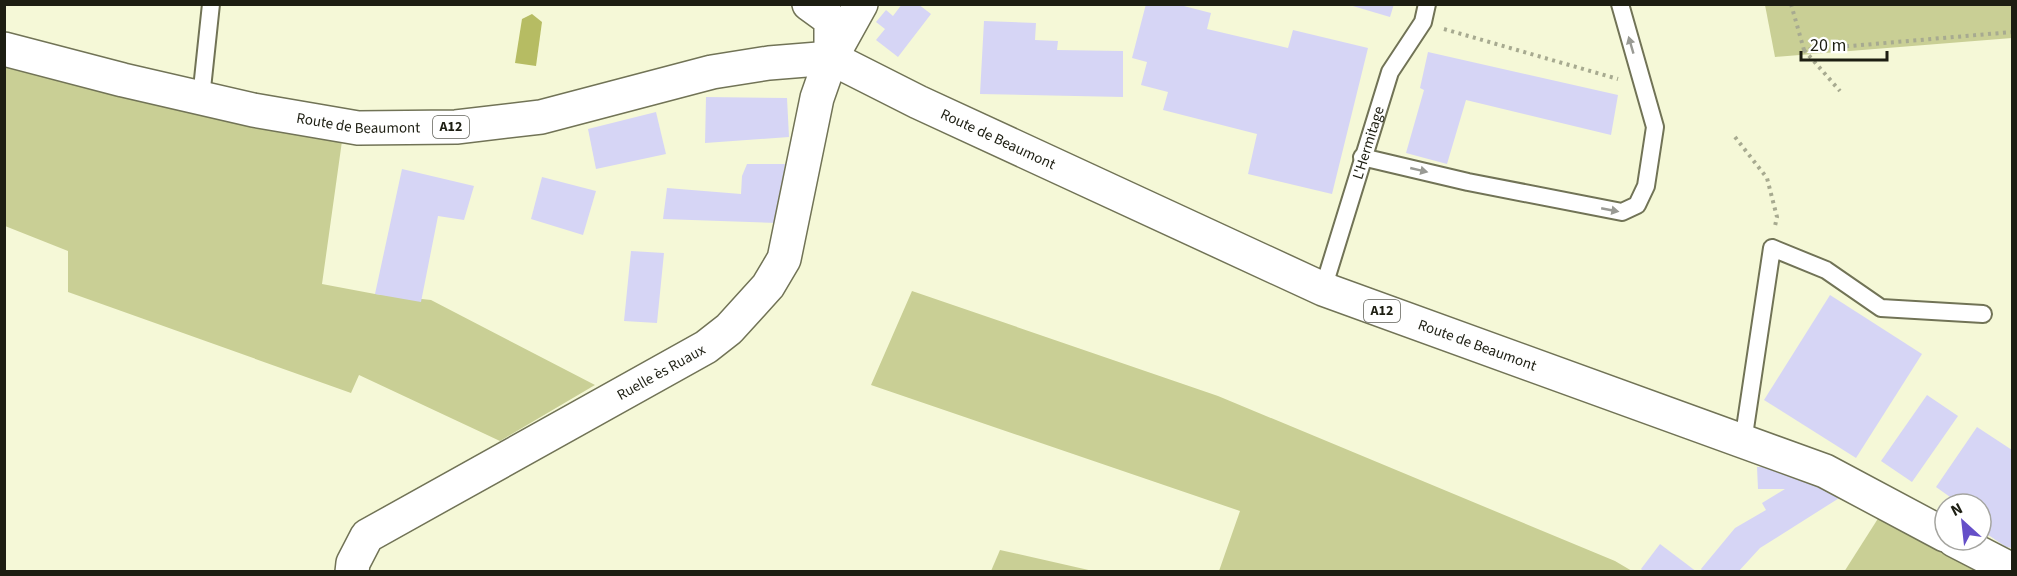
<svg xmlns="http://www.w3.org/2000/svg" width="2017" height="576" font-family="'Source Sans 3',sans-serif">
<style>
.green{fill:#c9cf95}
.water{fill:#b6bc63}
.building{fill:#d6d5f5}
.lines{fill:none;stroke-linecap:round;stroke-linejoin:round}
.lane-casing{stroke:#717356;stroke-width:20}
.street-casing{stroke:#717356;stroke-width:36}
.secondary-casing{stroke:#717356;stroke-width:36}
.primary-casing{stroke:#717356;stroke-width:36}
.path{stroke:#a7aa90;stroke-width:4;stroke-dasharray:3 4.5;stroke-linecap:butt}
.lane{stroke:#fff;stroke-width:16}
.street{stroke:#fff;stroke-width:33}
.secondary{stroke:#fff;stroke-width:33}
.primary{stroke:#fff;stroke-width:33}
.oneway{fill:#999a94}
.labels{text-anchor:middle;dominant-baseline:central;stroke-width:4.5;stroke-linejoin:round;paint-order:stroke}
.shield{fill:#fff;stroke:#616259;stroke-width:1.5}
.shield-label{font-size:14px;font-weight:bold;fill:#1d1e12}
.street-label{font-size:15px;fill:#1d1e12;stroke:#fff}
</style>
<rect width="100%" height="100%" fill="#f5f8d7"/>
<g class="green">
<path d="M1765,5h247v33l-237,19z"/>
<path d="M4,62l338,79 -20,143 53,10 56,6 164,85 -95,56 -141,-66 -8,18 -283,-101v-41l-63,-25z"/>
<path d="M912,291l306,105 397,165 17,10h-413l21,-60 -369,-126z"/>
<path d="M1879,517l97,52 -1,3h-131z"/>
<path d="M1000,550l93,21h-102z"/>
</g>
<path class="water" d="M532,14l10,8 -6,44 -21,-3 7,-44z"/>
<g class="building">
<path d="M902,4h16l13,10 -33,43 -22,-17 9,-11 -9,-7 10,-12 7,6z"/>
<path d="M1146,4h30l35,9 -4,16 81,19 5,-18 75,18 -36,146 -84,-20 9,-40 -94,-24 5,-18 -27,-7 6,-23 -15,-4z"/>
<path d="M1346,4h48l-4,13z"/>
<path d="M984,21l52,2 -1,17 23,1 -1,9 66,1v46l-143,-3z"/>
<path d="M1428,52l190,43 -7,40 -145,-35 -19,64 -41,-11 18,-63 -4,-2z"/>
<path d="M706,97l81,1 2,39 -84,6z"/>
<path d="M656,112l10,42 -70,15 -8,-40z"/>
<path d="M747,164h38l-8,59 -114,-4 4,-31 74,6 1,-18z"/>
<path d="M402,169l72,17 -10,34 -26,-4 -17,86 -46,-8z"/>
<path d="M542,177l54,14 -13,44 -52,-16z"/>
<path d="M631,251l33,2 -7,70 -33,-2z"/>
<path d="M1830,295l92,59 -66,104 -92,-58z"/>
<path d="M1927,395l31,21 -46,66 -31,-21z"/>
<path d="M1977,427l35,23v98l-6,-1 -25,-17v-26h-21l-24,-17z"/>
<path d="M1801,466l43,29 -84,53 -22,24h-35l-2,-3 34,-41 31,-18 -4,-7 23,-14h-27l-1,-22z"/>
<path d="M1660,544l37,28h-53l-3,-3z"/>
</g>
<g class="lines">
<g class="lane-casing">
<g id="lane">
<path d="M201,98l10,-94"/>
<path d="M1362,157l106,25 154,30 15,-7 9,-19 9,-59 -35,-123"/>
<path id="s1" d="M1323,289l67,-217 33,-50 4,-18"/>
<path d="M1743,442l29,-194 54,22 55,38 102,6"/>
</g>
</g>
<g class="street-casing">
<g id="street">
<path id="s2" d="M352,572l1,-9 14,-27 339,-189 23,-18 39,-43 16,-27 33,-161 14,-40 30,-54"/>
</g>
</g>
<g class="secondary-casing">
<path id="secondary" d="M809,4l22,16v38"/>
</g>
<g class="primary-casing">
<g id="primary">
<path id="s3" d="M4,49l119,31 130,30 105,18 98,-1 85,-10 171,-45 57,-9 62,-5 87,44 405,187 502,182 120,64"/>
<path d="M1954,540l58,30"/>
</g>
</g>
<g class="path">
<path d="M1791,4l13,46 208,-18"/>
<path d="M1444,29l174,50"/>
<path d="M1804,50l36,41"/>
<path d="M1735,137l32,41 10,39 -2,9"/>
</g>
<use href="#lane" class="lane"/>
<use href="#street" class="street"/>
<use href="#secondary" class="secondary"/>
<use href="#primary" class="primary"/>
</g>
<defs><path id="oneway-solid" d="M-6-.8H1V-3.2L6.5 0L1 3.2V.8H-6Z" transform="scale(1.5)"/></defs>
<g class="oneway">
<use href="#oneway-solid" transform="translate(1631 45) rotate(-106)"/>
<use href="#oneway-solid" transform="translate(1419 170) rotate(13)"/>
<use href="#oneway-solid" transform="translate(1610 210) rotate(11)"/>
</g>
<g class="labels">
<g class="shield">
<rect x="433" y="116" width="36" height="22" rx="4.5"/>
<rect x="1364" y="300" width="36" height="22" rx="4.5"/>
</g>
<g class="shield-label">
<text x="451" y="127">A12</text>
<text x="1382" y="311">A12</text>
</g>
<g class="street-label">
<text stroke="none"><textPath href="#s3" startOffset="363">Route de Beaumont</textPath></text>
<text stroke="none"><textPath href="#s3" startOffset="1029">Route de Beaumont</textPath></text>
<text stroke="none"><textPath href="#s1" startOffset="153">L'Hermitage</textPath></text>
<text stroke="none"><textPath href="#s3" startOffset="1551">Route de Beaumont</textPath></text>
<text stroke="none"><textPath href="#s2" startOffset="376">Ruelle ès Ruaux</textPath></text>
</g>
</g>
<rect width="2017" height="576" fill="none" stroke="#1d1e12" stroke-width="12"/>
<g transform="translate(1963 522) rotate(333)"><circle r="28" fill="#ffffff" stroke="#a5a5a0" stroke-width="1.5"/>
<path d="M0-4.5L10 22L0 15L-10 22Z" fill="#654fc8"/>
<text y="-9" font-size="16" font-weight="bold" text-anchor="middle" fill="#1d1e12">N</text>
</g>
<path d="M1801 51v9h86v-9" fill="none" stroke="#1d1e12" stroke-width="3"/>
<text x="1810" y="51" font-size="18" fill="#1d1e12" stroke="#ffffff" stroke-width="4.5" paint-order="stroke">20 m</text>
</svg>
